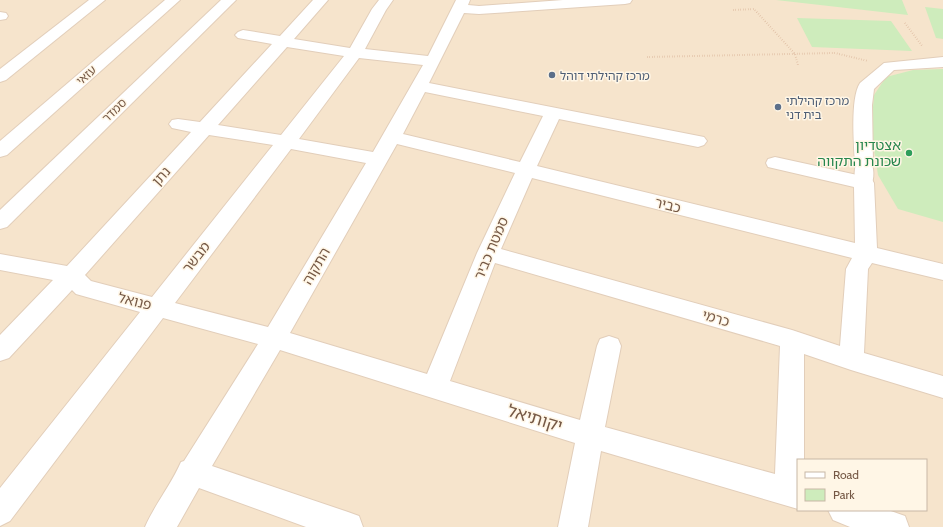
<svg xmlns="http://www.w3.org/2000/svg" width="943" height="527" font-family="Cabin,'Noto Sans Hebrew',sans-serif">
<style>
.residential{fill:#f6e4cc;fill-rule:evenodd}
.green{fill:#ceecbc}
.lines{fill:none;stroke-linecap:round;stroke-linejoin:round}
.pedestrian-casing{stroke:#e2ceba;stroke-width:2}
.minor-casing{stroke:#e2ceba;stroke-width:2}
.path{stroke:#d9b398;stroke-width:2;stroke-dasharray:0.5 2;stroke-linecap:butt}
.pedestrian{fill:#fff;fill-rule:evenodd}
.minor{fill:#fff;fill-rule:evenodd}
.service-dot{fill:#5c6f8a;stroke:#fff6e6;stroke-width:1.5}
.leisure-dot{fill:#2e9e5b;stroke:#fff6e6;stroke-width:1.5}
.labels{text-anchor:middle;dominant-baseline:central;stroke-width:3;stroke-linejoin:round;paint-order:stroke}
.far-street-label{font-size:12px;fill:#755845;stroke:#fff6e6}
.far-service-label{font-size:12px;fill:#4e5e75;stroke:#fff6e6;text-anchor:start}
.leisure-label{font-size:14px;fill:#27864d;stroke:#fff6e6;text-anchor:end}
.street-label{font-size:14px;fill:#755845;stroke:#fff6e6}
.near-street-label{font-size:17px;fill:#755845;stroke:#fff6e6}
</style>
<rect width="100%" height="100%" fill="#fef3de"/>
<path class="residential" d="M0,0h943v527h-943zM798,460h128v50h-128z"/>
<g class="green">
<path d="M776,0h126l6,15z"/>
<path d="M925,7l18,2v30l-7,-1z"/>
<path d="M797,18l94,3 21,30 -100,-4z"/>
<path d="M943,69v153l-45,-13 -20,-34 -7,-44 3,-36 12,-18 27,-7z"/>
</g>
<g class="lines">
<g class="pedestrian-casing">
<path id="pedestrian" d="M864,157l6,2c4,7 5,21 0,28l-6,2 -6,-2c-5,-7 -4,-21 0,-28z"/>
</g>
<g class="minor-casing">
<g id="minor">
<path d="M89,0h16l-99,80 -6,2v-13z"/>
<path d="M165,0h15l-173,155 -7,2v-16z"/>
<path d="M221,0h15l-229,227 -7,2v-19z"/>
<path d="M313,0h15l-34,39 56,9 22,-39 7,-9h14l-7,10 -21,39 63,7 28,-56h14l-2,5 11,1 84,-6h69l-2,3 -5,1 -146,10 -15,-1 -35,70 275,54 3,4 -3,4 -6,2 -139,-28 -22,47 318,77 -1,-56 -86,-20 -2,-4 2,-4 7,-2 96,21 3,5 3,65 66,16v16l-71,-17 -4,6 -4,84 79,23v22l-92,-28 -47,-16v106h-6v49l-197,-58 -13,76h-30l17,-84 -295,-93 -68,116 136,46 11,4 4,11h-57l-107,-39 -22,39h-32c10,-23 26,-42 36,-65l3,-1 74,-117 -95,-26 -153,203 -10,5v-38l140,-176 -64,-18 -4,-4 -63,68 -9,3v-26l53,-55 -53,-10v-16l67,12 124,-134 -19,-4 -3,-4 3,-4 6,-1 22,3 72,-78 -34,-6 -3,-3 3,-3 5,-2 37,6zM287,47l57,9 -63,79 -63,-10zM359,58l64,7 -50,87 -74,-13zM425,92l118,24 -23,46 -117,-28zM209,135l64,10 -121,152 -61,-16 -6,-6zM397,144l118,29 -38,80 -50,121 -137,-41zM291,149l75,14 -98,164 -93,-24zM532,178l320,80 -6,11 -6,77 -48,-16 -291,-81zM495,263l285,83 -5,128 -170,-47 16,-81 -3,-7 -9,-3 -9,3 -3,7 -17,74 -130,-39z"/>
<path d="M0,12l6,1 2,3 -2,3 -6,1z"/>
<path d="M943,57v10l-49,3 -20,19 -2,16 1,58 -2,4 -7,2 -7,-2 -2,-4c-1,-18 -5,-65 5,-80l24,-20z"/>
<path d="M828,510h60l17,6 4,11h-59l-17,-7z"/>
</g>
</g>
<g class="path">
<path d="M733,10l21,-1 41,45 3,11"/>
<path d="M905,23l18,24"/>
<path d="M647,57l188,-4 33,8"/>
</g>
<use href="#pedestrian" class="pedestrian"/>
<use href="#minor" class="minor"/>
</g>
<g class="service-dot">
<circle cx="552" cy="75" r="4"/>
<circle cx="778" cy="107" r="4"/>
</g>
<circle class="leisure-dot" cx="909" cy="153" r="4"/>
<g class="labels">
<g class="far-street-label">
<text transform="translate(86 75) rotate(-41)">עזאי</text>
<text transform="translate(114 110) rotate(-44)">סמדר</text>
</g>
<g class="far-service-label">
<text x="560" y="75">מרכז קהילתי דוהל</text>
<text x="786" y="100">מרכז קהילתי<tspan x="786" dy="14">בית דני</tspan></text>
</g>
<g class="leisure-label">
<text x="901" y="145">אצטדיון<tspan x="901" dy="16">שכונת התקווה</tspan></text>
</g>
<g class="street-label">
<text transform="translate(161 176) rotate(-48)">נתן</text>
<text transform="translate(668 205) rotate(14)">כביר</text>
<text transform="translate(491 248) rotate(-67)">סמטת כביר</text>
<text transform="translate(196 257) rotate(-52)">מבשר</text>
<text transform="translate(316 266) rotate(-60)">התקוה</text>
<text transform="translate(135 301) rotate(14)">פנואל</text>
<text transform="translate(716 318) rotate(16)">כרמי</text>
</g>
<g class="near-street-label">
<text transform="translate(535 418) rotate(17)">יקותיאל</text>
</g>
</g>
<rect x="797" y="459" width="130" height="52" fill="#fff6e6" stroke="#c8b7a6"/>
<rect x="805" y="472" width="20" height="6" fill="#ffffff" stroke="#c8b7a6"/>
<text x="833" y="479" font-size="12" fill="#755845">Road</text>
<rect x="805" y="489" width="20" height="12" fill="#ceecbc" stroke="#c8b7a6"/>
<text x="833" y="499" font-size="12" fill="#755845">Park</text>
</svg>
